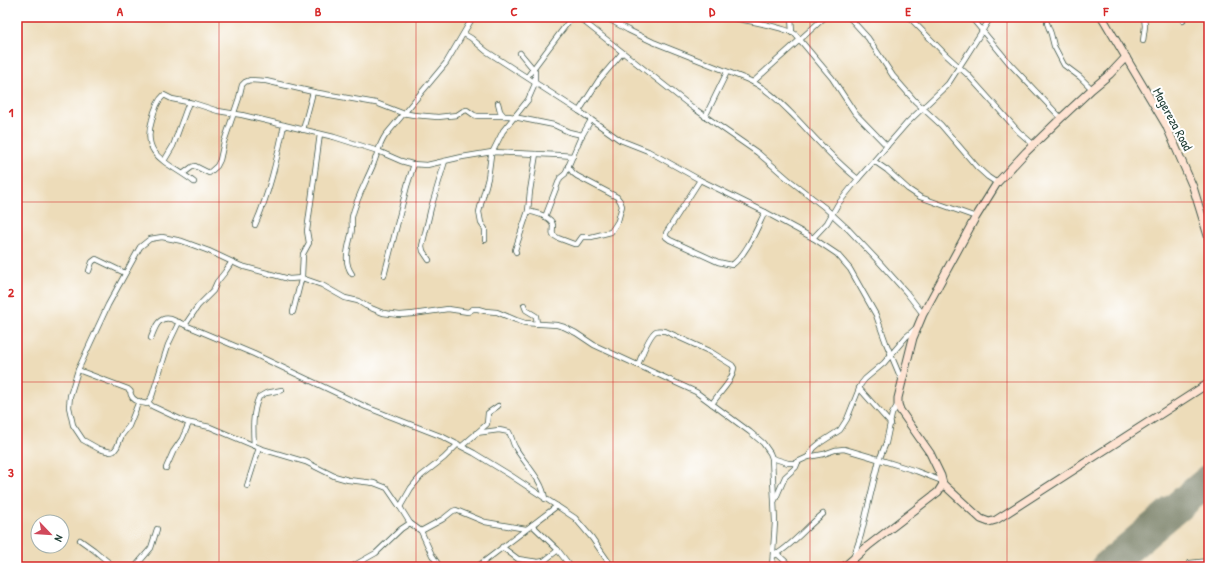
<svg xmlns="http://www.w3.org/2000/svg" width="1226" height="584" font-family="'Patrick Hand',sans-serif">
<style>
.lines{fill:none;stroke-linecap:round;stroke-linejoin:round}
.runway{stroke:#868c76;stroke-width:31}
.street-casing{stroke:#3e5548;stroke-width:6}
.secondary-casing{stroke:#3e5548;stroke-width:9}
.street{stroke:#fff;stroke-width:4.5}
.secondary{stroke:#fee3d2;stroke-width:7}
.grid{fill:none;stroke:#d62828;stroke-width:1;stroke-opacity:0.55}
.labels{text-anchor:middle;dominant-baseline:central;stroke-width:4;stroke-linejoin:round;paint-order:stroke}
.street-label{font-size:13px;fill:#1f3d34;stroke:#fff}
.neatline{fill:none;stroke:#d62828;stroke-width:1.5}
.grid-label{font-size:13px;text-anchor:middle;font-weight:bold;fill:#d62828}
</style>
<rect width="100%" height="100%" fill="#fff"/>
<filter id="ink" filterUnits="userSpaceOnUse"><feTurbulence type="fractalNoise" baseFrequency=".025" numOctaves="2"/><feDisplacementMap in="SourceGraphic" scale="8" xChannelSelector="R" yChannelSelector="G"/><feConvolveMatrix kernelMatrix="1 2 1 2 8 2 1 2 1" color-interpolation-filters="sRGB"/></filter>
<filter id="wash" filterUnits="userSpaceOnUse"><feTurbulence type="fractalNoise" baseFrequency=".012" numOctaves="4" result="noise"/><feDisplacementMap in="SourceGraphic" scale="16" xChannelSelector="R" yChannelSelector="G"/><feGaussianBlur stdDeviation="0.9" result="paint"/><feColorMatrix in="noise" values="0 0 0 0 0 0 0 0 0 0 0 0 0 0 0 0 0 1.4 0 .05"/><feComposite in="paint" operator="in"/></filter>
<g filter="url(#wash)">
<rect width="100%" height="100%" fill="#eddcb9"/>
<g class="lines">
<path class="runway" d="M1106,567l103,-87"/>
</g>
</g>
<g filter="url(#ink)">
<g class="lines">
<g class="street-casing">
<g id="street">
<path d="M578,17l114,90 66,46 30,26 36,28 24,22 32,34 26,29 17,22"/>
<path d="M605,17l23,13 25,12 93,37c20,8 35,24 50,39 20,21 39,43 62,61"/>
<path d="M731,17c18,5 48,8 64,17l37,44 23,35 32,33"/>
<path d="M791,17l1,16"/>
<path d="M849,17l19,21 25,38 22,25 26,24 36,42 11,10 9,6"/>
<path d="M909,17l36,37 23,21 51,57 15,13"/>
<path d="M971,17l39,47 51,54"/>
<path d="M1181,17l2,4"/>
<path d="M1047,23l4,11 3,12 10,19 16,12 12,12"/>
<path d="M464,34l7,4 15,13 93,60 41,29 28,11 52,29 65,32 48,26 24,16 13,15 26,46 10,28 16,38"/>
<path d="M1143,41l2,-15 -1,-9"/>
<path d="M527,77l45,-60"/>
<path d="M753,82l72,-65"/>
<path d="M498,103l2,8 4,5"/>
<path d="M579,111l20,-31 23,-27"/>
<path d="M705,117l22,-45"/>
<path d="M303,130l10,-38"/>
<path d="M164,161l9,-15 16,-44"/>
<path d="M874,161l13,9 21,19 12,8 56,20"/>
<path d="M184,173l8,-6 3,-1 14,7 8,-7 3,-6 4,-18 15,-44 3,-13 3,-3 5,-2 16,1 47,11 63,11 26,10 12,2 24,2 19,-2 6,-4 4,-1 7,5 3,1h32l45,9 15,7 13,3"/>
<path d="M700,180l-34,53v4l4,3 48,22 14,3c15,-11 25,-37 33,-53"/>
<path d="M194,182c-23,-19 -54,-24 -42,-62 2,-9 5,-19 12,-25l8,4 21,4 25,8 24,4 92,22 44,14 23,10 11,3 15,1 35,-8 30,-5 67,3 14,1"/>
<path d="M528,211c8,2 23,5 25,14 0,3 -1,7 0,10l5,3 16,6h3l5,-7h9l20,-5 7,-11 4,-15 -2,-5 -3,-4 -40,-21 -4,-3 -5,-7"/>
<path d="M545,217l15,-39 5,-4 15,-35 11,-19"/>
<path d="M255,225c14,-31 22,-66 29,-100"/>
<path d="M813,238l14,-15 11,-19 20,-25 49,-56 41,-39 17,-26 26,-41"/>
<path d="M485,240v-11l-4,-6 -2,-11 2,-8 7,-26 3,-23 12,-24 25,-31 7,-16v-13l-15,-18"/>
<path d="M516,252l-1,-2 13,-39 2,-20 6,-37"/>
<path d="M429,260l-6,-9 -1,-5 9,-38 14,-47"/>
<path d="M89,271l3,-9 4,-3 29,14"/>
<path d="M352,274c-9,-12 -4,-26 -1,-39 2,-6 0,-12 1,-18 4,-18 14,-35 21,-52 4,-10 6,-20 12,-29l61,-73 27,-46"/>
<path d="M384,276l23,-90 7,-22"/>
<path d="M524,305l2,5 10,6 1,8"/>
<path d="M293,312l9,-36 1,-22 6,-11 -2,-12 13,-97"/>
<path d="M185,325l13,-19 15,-15 4,-9 8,-10 6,-9"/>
<path d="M151,338c4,-10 7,-22 20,-19l83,35 112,53 77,30 31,16 36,22 65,43 17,20 20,29"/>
<path d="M638,365c3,-8 11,-30 18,-34 3,-1 6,0 9,0l46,21 21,13 2,3c-2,15 -15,24 -22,36"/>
<path d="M78,370l50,19c5,5 1,0 3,6 2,6 10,8 16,9l5,-8 16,-51 11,-23"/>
<path d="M859,388l32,36"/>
<path d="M139,401l-10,25 -7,9 -5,12 -3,4 -3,1 -12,-3 -16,-9 -10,-15 -4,-18 1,-11 8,-26 30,-65 32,-58 10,-8 12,-2 20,4 27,10 32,15 48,13 13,-1 20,7 23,13 13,3 8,5 17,7 17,2 13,-1 35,-5 20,3 5,-3h5l7,2 12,1 19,8 9,3 32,2 7,2 12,6 18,12 102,47 54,40 13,11 7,10 2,5 3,64 -3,45"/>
<path d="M149,403l3,3 34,16 24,5 52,22 44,13 28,14 14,4 26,3 13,5 13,19 10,16 11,8 11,24 8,12"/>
<path d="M476,433l23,-3 10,2c3,5 3,10 6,15 9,16 28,33 30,52"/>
<path d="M254,446c-1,-16 -2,-34 5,-49l7,-4 16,-3"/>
<path d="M462,446l25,-22 1,-11 10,-7"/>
<path d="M808,457l6,-9 6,-5 20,-13 7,-11 14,-35 4,-5 19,-16 22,-26 10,-9"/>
<path d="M772,458l16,5h7l13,-6 16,-3 11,-4 9,-1 24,7 48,15 26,10"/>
<path d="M166,468l7,-16 9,-13 7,-16"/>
<path d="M247,486l12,-38"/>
<path d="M775,500l10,-23 11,-10 2,-5"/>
<path d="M400,507l11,-19 10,-12 23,-18 14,-14"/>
<path d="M532,525l25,24 14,18"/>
<path d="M421,531l22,-12 10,-8 3,-1 29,12 41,7"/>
<path d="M80,540l14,10 20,17"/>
<path d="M502,547l16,12 20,3 6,-1 14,-11"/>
<path d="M776,553l9,8 6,6"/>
<path d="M773,556c17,-8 34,-30 50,-42"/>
<path d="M853,559l8,-24 18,-75 7,-17 6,-29 6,-10"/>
<path d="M1190,563l19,-2"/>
<path d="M135,567l16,-19 6,-19"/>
<path d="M351,567l25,-14 25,-24 9,-6"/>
<path d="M477,567l80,-61"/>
</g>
</g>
<g class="secondary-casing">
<g id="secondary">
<path d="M1102,17l64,108 27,62 16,52"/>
<path d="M943,484l38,35 8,3 7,-2 213,-137"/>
<path d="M844,567l24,-21 70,-54 5,-8 -2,-8 -11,-23 -30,-43 -2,-6v-6l15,-60 10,-24 51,-94 23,-37 29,-31 35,-34 31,-29 18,-15 16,-17"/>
</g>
</g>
<use href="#street" class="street"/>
<use href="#secondary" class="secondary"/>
</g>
</g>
<path class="grid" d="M219,17v550M416,17v550M613,17v550M810,17v550M1007,17v550M17,202h1192M17,382h1192"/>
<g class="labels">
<g class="street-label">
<text transform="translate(1173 119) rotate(62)">Magereza Road</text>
</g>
</g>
<rect width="1226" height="584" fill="none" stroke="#fff" stroke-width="44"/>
<g transform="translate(50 534) rotate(115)"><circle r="19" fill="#ffffff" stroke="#a5b1ae"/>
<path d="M0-3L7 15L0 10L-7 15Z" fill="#d1495b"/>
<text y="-6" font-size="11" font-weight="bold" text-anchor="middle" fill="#1f3d34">N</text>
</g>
<rect x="22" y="22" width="1182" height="540" class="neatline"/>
<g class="grid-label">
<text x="120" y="16">A</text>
<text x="318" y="16">B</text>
<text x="514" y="16">C</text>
<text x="712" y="16">D</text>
<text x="908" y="16">E</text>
<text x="1106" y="16">F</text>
<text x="11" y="117">1</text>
<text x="11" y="297">2</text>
<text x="11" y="477">3</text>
</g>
</svg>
